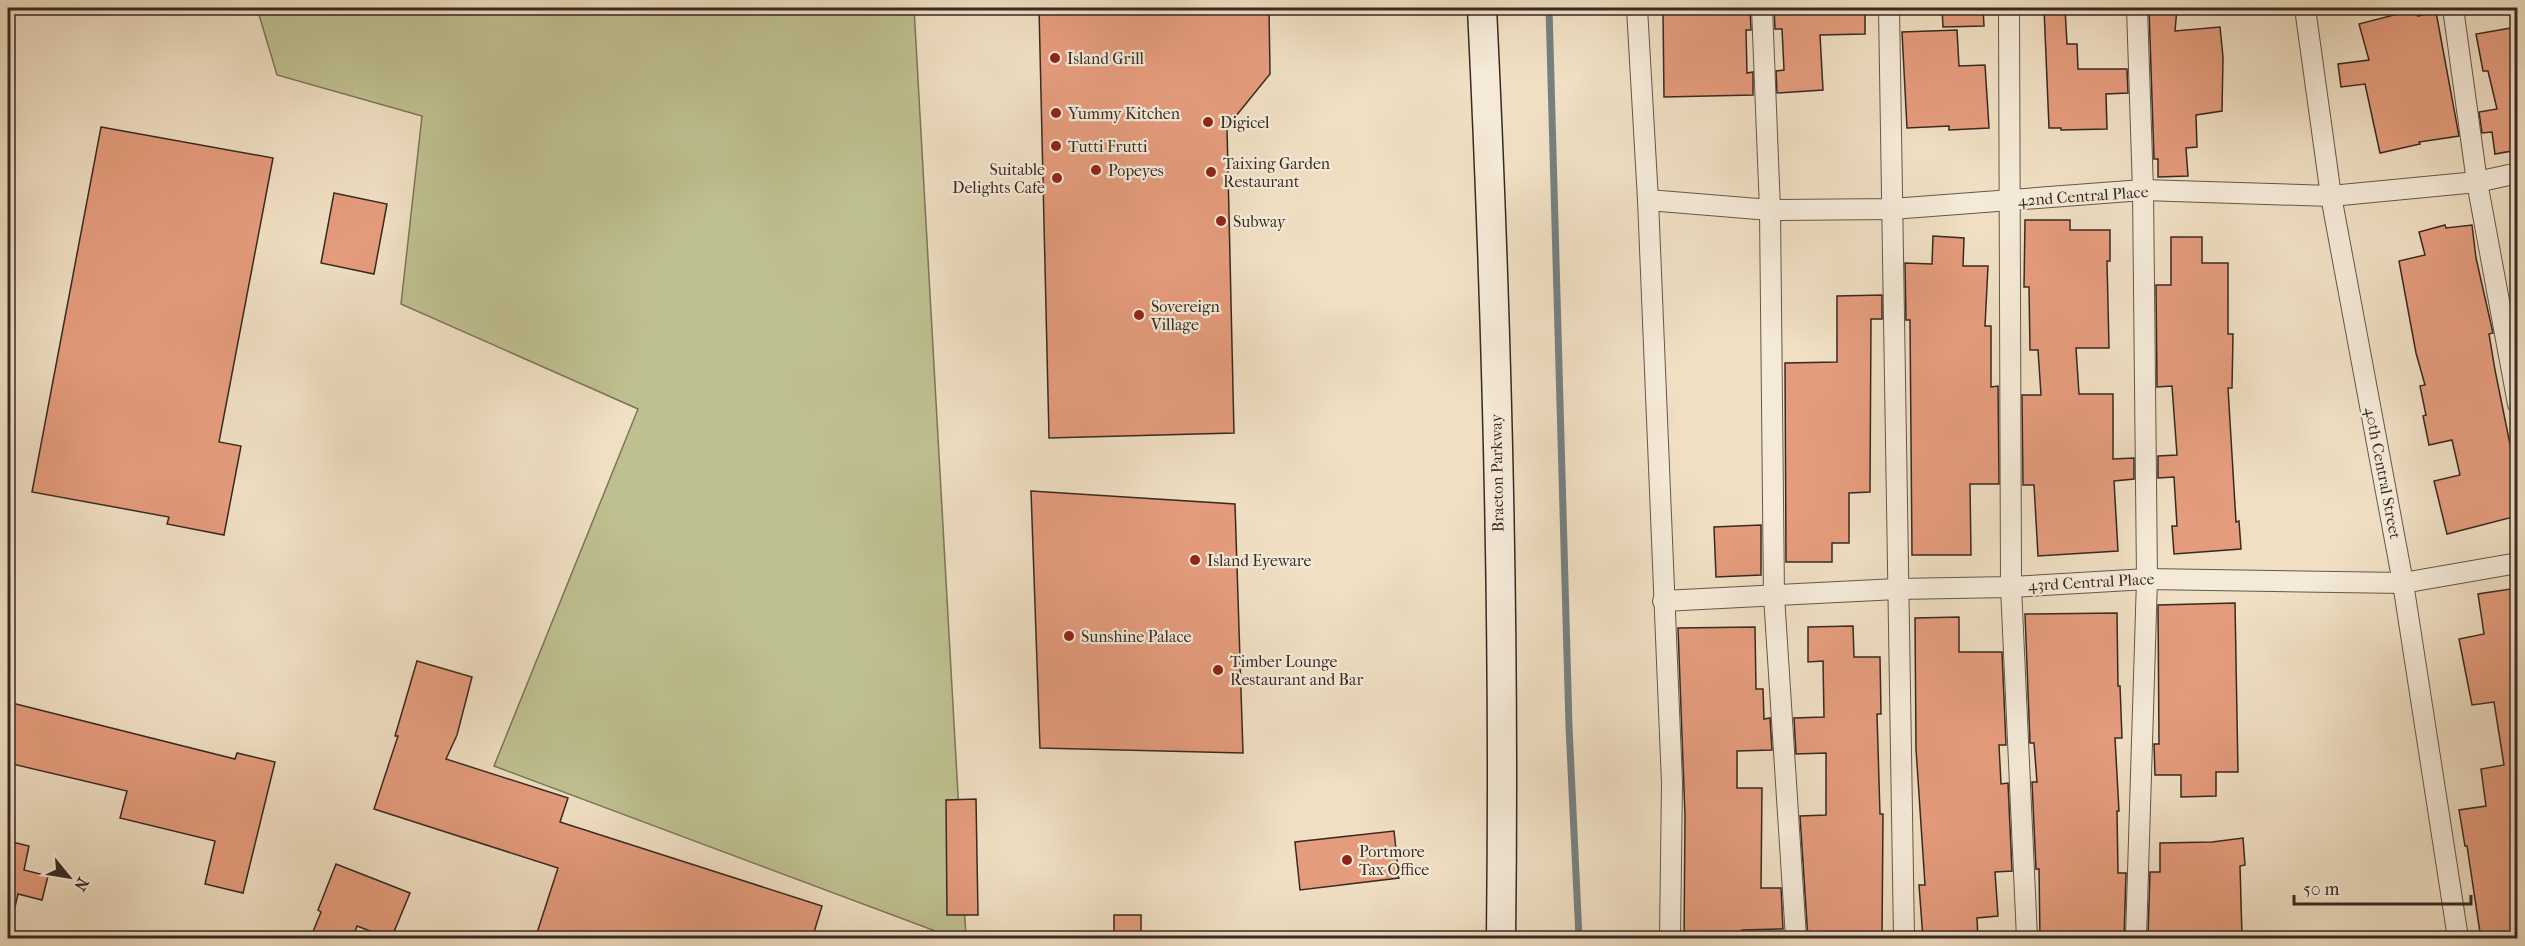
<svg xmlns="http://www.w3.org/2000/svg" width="2525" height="946" font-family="'IM FELL French Canon',serif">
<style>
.green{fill:#bfc090;stroke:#7b755a;stroke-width:1.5}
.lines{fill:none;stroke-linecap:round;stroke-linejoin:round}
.stream{stroke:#768081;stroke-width:7}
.building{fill:#e59c7d;stroke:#372a23;stroke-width:1.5}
.minor-casing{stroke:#65574b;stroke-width:22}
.secondary-casing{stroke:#372a23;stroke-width:31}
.minor{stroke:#f5ead8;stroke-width:20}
.secondary{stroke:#f5ead8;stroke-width:28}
.poi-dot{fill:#8f2418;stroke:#f5ead8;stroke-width:2}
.labels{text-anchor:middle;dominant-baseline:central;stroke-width:4.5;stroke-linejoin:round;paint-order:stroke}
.poi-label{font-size:16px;fill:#372a23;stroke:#f5ead8;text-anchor:start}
.street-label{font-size:16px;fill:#372a23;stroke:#f5ead8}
</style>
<rect width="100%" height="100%" fill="#f0dfc3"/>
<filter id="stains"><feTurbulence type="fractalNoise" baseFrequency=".00333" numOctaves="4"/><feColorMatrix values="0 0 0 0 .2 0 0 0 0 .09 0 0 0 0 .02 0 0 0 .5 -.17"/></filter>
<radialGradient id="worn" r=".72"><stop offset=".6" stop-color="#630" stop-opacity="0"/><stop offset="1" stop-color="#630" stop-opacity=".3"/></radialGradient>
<path class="green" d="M257,8h657l52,930h-12l-460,-172 144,-357 -237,-105 21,-188 -145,-41z"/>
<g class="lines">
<path class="stream" d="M1549,8l20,718 10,212"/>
</g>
<g class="building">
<path d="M1039,8h230l1,66 -43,53 7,306 -185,5z"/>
<path d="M1711,8h39l1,22h-5l1,43 6,-1v23l-89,2 -1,-85 48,-2z"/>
<path d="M1774,8h91v26l-45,1 3,55 -46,3 -1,-22 8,-1 -2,-41h-7z"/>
<path d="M1942,8h41l1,18 -41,1z"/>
<path d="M2044,8h21l2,36h10l1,25h49l1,24 -22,1 1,35 -46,1v-2h-12z"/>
<path d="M2149,8h28l-2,23 45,-4 3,30 -1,54 -26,4 1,32 -11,1 2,28 -30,1v-18h-4z"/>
<path d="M2392,8h24l2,8 18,-4 23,124 -40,6 1,2 -40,9 -15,-69 -24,3 -3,-23 31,-4 -10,-36 35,-9z"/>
<path d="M2517,27v123l-22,4 -3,-22 -10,1 -3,-21 18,-3 -9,-38h-5l-7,-37z"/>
<path d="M1957,30l2,36 26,-1 4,63 -40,2v-4l-42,2 -5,-96z"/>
<path d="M101,127l172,31 -54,284 22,4 -17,89 -57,-11 2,-7 -137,-25z"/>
<path d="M334,193l53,11 -13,70 -53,-11z"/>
<path d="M2025,220h45v10h40v31h-3l2,87h-33l3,46h34v65l21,-1v21l-20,2 4,70 -80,5 -4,-71h-11l-1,-90h19l-3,-45h-8l-1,-63h-5z"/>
<path d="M2445,225l1,3 26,-3 4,33 17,75 -4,1 6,36 22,109v37l-70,18 -13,-53 26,-6 -8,-35 -23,5 -6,-29 3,-1 -6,-29 5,-1 -9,-32 -17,-92 26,-6 -6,-23z"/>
<path d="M1933,236l31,2 -1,28h25l-3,60h6v61l7,-1 1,98h-29l1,71h-59l-2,-235h-4l-1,-57 27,1z"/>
<path d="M2171,237h31v26h26v71h5l-1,54h-4l8,134 3,-1 2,28 -67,5 -2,-28h5l-3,-49 -16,1v-22l19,-1 -5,-69 -15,1 -1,-102h15z"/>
<path d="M1882,295v24h-11l-1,173 -21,1v50h-17v19h-46l-1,-199 52,-1v-66z"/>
<path d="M1031,491l204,13 8,249 -203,-5z"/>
<path d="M1761,525v50l-45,2 -2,-50z"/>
<path d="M2517,588v351h-36l-14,-93h-2l-6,-36 27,-4 -5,-37 23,-4 -10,-63 -22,3 -13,-66 25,-5 -6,-40z"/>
<path d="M2235,603l3,169h-22v24l-35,1v-22h-26l-1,-31h5l-1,-139z"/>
<path d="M2117,613l1,73h2l2,52h-7l4,73h-2l1,62h8l-2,65 -84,1 -1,-70h-3l-4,-87h5l-3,-39h-4l-5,-129z"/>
<path d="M1959,617v35h43l4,93h-7l2,39 7,-1 4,88 -17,1 3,44 -21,2 1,21h-55l-4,-54h6l-9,-136 -1,-131z"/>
<path d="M1853,626l1,31h26l1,57h-4l3,100h3l-1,125h-74l-8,-123 26,-1v-62l-30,1 -2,-36 30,-1 -1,-56 -15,1v-35z"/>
<path d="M1755,627l1,62h7l1,30 6,-1 2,32 -35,1v37h25l-1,100h20l2,41 -41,1v9h-58l1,-123 -7,-188z"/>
<path d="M417,661l55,16 -15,58 -11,24 122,39 -8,24 262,84 -10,33h-277l23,-71 -184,-59 24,-73h-3z"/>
<path d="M12,703l223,56 2,-6 38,9 -32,131 -38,-9 10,-43 -95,-23 7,-27 -119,-28v-40z"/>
<path d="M976,799l2,116h-31l-1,-115z"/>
<path d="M1394,831l5,47 -99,12 -5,-48z"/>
<path d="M2243,838l2,27 -5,1 2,70 -94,1 2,-65h10v-29l52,-1z"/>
<path d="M8,841l21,5 -5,24 24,6 -6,24 -24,-6 -3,13 -7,-1z"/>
<path d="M336,864l74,29 -19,46 -34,-13 -5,13h-42l11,-27 -3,-2z"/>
<rect x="1114" y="915" width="27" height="24"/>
</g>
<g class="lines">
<g class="minor-casing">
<g id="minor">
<path d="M1637,8l11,192 24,583 -2,155"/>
<path d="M1762,8l8,202 4,386 22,342"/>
<path d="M1889,8l15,930"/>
<path d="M2009,8l2,579 16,351"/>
<path d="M2305,8l26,188 72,387 55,355"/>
<path d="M2453,8l24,174 41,222"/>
<path d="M1648,200l122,10 122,-1 251,-19 188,6 146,-14 41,-9"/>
<path d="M1663,601l234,-12 114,-2 136,-8 256,4 115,-20"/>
<path d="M2136,938l11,-359 -4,-389 -6,-182"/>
</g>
</g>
<g class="secondary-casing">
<path id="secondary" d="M1482,8c15,309 23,620 19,930"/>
</g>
<use href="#minor" class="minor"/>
<use href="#secondary" class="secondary"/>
</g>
<g class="poi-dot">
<circle cx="1055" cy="58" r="6"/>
<circle cx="1056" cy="113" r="6"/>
<circle cx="1208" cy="122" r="6"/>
<circle cx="1056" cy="146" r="6"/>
<circle cx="1096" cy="170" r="6"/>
<circle cx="1211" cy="172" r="6"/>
<circle cx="1057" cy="178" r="6"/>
<circle cx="1221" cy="221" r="6"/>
<circle cx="1139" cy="315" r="6"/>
<circle cx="1195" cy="560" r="6"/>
<circle cx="1069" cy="636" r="6"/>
<circle cx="1218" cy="670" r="6"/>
<circle cx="1347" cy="860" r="6"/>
</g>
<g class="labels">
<g class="poi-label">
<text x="1067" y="58">Island Grill</text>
<text x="1068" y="113">Yummy Kitchen</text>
<text x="1220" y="122">Digicel</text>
<text x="1068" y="146">Tutti Frutti</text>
<text x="1223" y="163">Taixing Garden<tspan x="1223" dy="18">Restaurant</tspan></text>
<text x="1045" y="169" text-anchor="end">Suitable<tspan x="1045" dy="18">Delights Cafe</tspan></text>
<text x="1108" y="170">Popeyes</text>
<text x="1233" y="221">Subway</text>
<text x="1151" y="306">Sovereign<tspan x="1151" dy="18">Village</tspan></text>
<text x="1207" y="560">Island Eyeware</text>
<text x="1081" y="636">Sunshine Palace</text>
<text x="1230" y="661">Timber Lounge<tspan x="1230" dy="18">Restaurant and Bar</tspan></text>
<text x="1359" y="851">Portmore<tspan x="1359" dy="18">Tax Office</tspan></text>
</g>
<g class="street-label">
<text transform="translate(2083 196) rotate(-4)">42nd Central Place</text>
<text transform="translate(1497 473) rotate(-91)">Braeton Parkway</text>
<text transform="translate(2383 473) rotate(79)">40th Central Street</text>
<text transform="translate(2091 582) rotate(-3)">43rd Central Place</text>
</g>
</g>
<rect width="2525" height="946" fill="none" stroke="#f0dfc3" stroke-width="30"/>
<rect x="9" y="9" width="2507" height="928" fill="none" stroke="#372a23" stroke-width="3"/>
<rect x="15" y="15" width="2495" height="916" fill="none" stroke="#372a23" stroke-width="1.5"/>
<g transform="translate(69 877) rotate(120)" stroke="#f5ead8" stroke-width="4.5" paint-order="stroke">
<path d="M0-4.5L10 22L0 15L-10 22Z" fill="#372a23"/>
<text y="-9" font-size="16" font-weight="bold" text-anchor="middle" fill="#372a23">N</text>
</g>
<path d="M2294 895v9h177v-9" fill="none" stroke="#372a23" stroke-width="3"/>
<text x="2303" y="895" font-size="18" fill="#372a23" stroke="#f5ead8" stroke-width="4.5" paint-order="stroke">50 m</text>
<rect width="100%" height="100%" filter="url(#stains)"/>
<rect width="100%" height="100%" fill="url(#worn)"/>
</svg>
